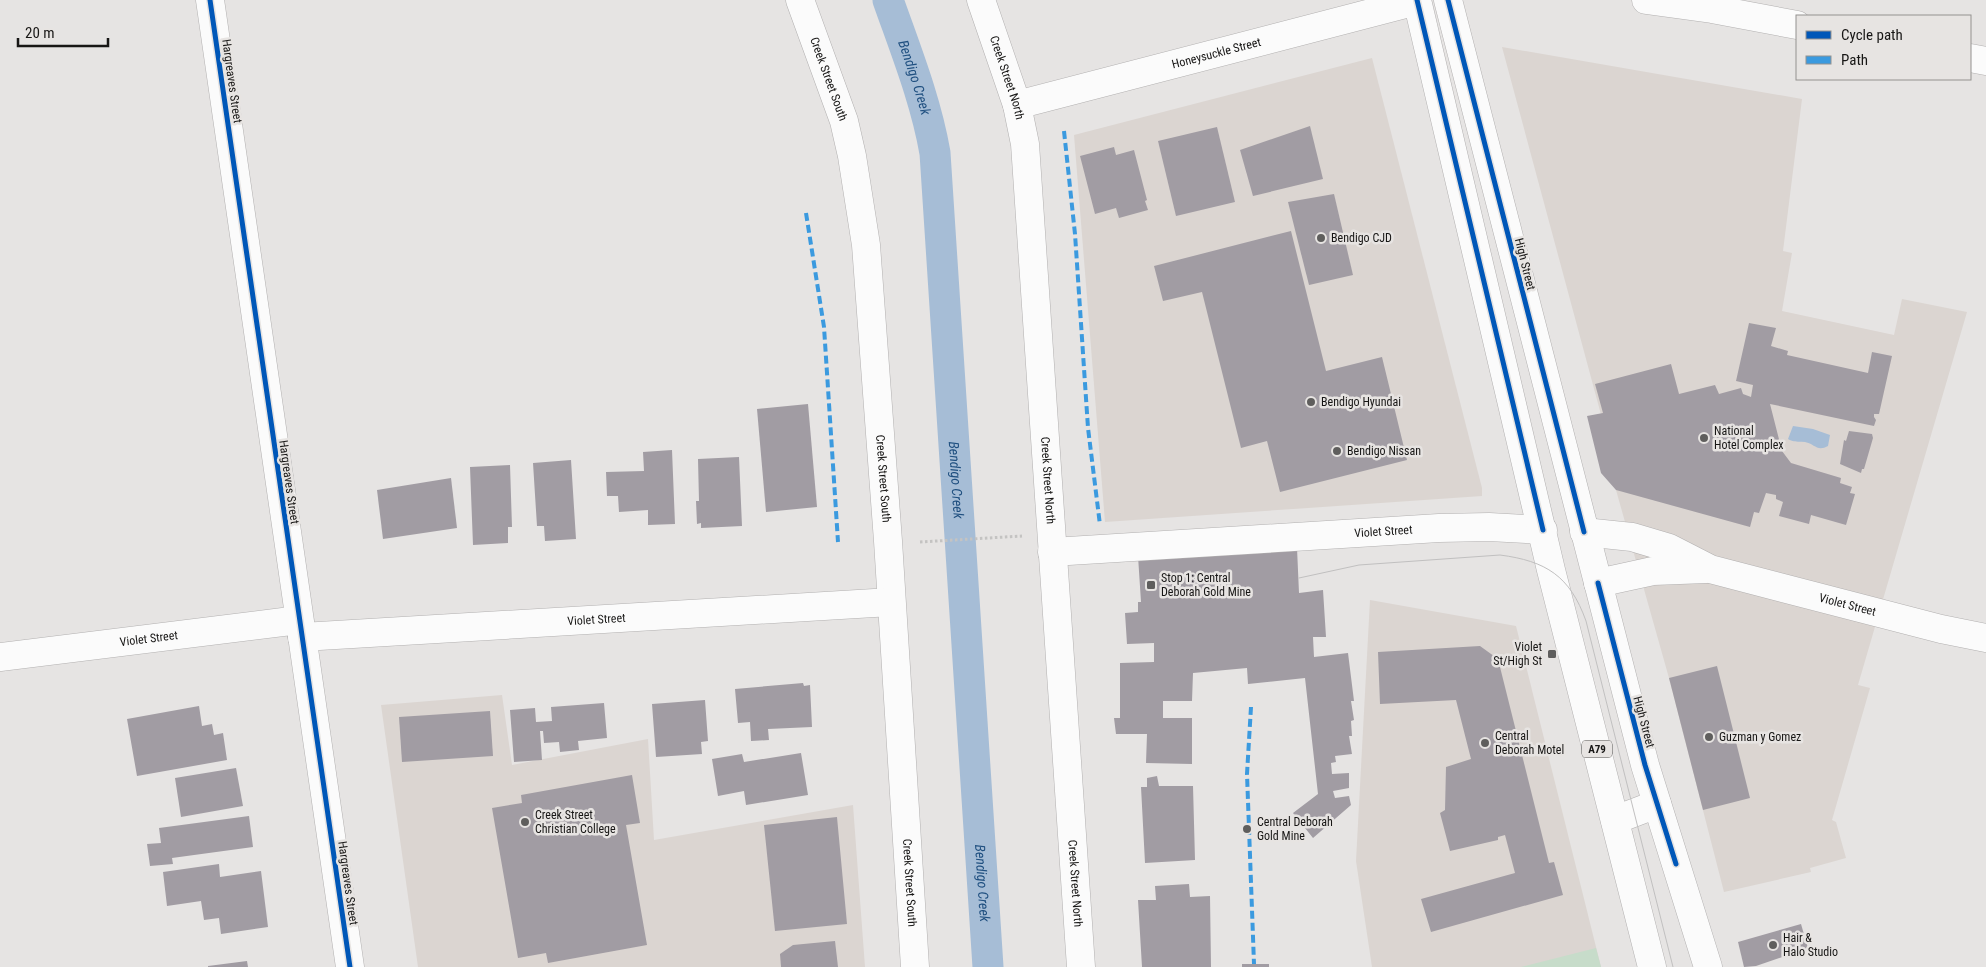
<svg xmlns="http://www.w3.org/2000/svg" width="1986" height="967" font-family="'Roboto Condensed',sans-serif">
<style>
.built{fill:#dbd5d1}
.green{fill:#c7dcca}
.water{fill:#a6bdd6}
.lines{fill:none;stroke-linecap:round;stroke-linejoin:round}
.canal{stroke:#a6bdd6;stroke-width:31}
.building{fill:#a19ca3}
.minor-casing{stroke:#b2b0b0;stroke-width:29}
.trunk-casing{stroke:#b2b0b0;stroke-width:29}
.path{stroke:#c4c3c2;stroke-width:3;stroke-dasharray:2.5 2.5;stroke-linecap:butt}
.minor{stroke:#fbfbfb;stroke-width:28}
.trunk{stroke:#fbfbfb;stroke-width:28}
.tram{stroke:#c1c0c0;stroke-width:1}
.quiet{stroke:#3b9adf;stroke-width:4;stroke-dasharray:8 4;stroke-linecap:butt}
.cycleway-casing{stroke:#e7e4e2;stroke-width:8}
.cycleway{stroke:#0057b8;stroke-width:5}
.poi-dot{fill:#5f5e5d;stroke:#e7e4e2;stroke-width:2}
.labels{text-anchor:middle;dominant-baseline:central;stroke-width:5;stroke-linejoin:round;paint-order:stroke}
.shield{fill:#e7e4e2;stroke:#555452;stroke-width:1}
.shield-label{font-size:11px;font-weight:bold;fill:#171615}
.street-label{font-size:12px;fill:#171615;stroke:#e7e4e2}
.poi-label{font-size:12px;fill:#171615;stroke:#e7e4e2;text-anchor:start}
.water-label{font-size:14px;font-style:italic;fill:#205080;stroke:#e7e4e2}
</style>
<rect width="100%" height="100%" fill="#e6e4e3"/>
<g class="built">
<path d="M1502,47l300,52 -19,152 9,2 -10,58 112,24 8,-36 65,13 -109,373 12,3 -38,132 4,2 10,36 -36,10 1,4 -87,20 -55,-214 -53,-188 1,-16z"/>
<path d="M1372,58l110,430v8l-377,26 -31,-387z"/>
<path d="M1370,600l146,26 85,341h-229l-16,-106z"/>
<path d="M502,695l10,70 136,-26 6,101 199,-35 12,162h-447l-37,-262z"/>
</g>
<path class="green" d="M1596,948l5,19h-80z"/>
<path class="water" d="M1793,426l20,3 17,6 -2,11c-11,6 -13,-2 -23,-4 -7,-1 -10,1 -17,-3z"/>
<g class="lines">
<path class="canal" id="s1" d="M888,0c18,51 38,101 47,153l53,814"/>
</g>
<g class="building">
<path d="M1310,126l13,53 -70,17 -13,-46z"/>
<path d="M1217,127l18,75 -59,14 -18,-75z"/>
<path d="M1114,147l2,8 18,-5 13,50 -2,1 3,9 -29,8 -3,-10 -21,6 -15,-58z"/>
<path d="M1334,194l19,81 -44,10 -21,-83z"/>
<path d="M1291,231l35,140 56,-14 25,103 -127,32 -13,-51 -26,7 -39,-156 -39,9 -9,-35z"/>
<path d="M1749,323l27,5 -5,18 17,5 -1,4 81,18 4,-21 20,4 -13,58h-5v3l2,3 -2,6 -104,-22 12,47 9,12 50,15 -1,5 12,4 -2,6 5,1 -9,31 -35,-10 -2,9 -30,-8 4,-14 -7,-3v-4l-10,-2 -7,20 -5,-1 -4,15 -134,-37 -15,-17 -14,-57 16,-3 -8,-29 76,-20 8,30 36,-9 4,9 22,-6 2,6 8,3 2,-12 -17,-4z"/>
<path d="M808,404l9,103 -51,5 -9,-103z"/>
<path d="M1849,431l23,3 1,4 -9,31h-2l-1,4 -21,-9 4,-24 2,1z"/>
<path d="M672,450l3,74 -27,1v-15l-29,2 -1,-16h-11l-1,-24 38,-1 -1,-19z"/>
<path d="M739,457l3,69 -41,2v-5l-4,1 -1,-23h3l-1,-42z"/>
<path d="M571,460l5,79 -31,2 -1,-15h-7l-4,-63z"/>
<path d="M510,465l2,62h-4v16l-35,2 -3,-78z"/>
<path d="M451,478l6,50 -74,11 -6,-49z"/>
<path d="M1297,548l2,45 24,-3 3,47h-13l1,20 34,-4 6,48h-3l3,19 -3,1 1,15h-3l3,18 -17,2 1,6 -5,1 1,11 17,-1v15l-16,3 2,7 14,-2 2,9 -38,33 -20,-25 25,-19 -13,-116 -57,6 -1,-16 -54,5 -1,28h-29v17h29v46l-46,-1 1,-29h-31l-2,-16h6v-55l34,-1v-19l-27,1 -2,-31 13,-1v-10h3l-3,-46z"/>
<path d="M1480,646l18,13 51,204 5,-1 9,33 -132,37 -10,-33 94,-26 -10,-38 -7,2v3l-48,11 -10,-38 5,-3 1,-43 25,-8 -15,-59 -76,4 -2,-52z"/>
<path d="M1717,666l33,132 -47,12 -34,-132z"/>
<path d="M803,683l1,3 6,-1 2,42 -44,2 1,11 -18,1 -1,-19 -12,1 -3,-34z"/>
<path d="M705,700l3,41 -7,1 1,12 -46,3 -4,-53z"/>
<path d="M604,703l3,35 -29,3 1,9 -19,2 -1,-10 -15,1 -1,-12h-3l2,29 -28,2 -4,-52 25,-2 1,14 16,-1 -1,-14z"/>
<path d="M199,706l3,20 10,-2 2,11 9,-2 4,27 -90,16 -10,-57z"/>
<path d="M490,711l3,45 -91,6 -3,-45z"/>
<path d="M801,753l7,42 -62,10 -2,-14 -26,5 -6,-37 30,-5 2,8z"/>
<path d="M236,768l7,38 -62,11 -6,-39z"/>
<path d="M632,775l8,48 -14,2 21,120 -99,18 -2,-10 -28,5 -26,-150 30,-5 -1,-8z"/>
<path d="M1157,776l2,10h34l2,74 -50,3 -4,-76h6v-9z"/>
<path d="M249,816l4,31 -81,11 1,6 -23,2 -3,-22 14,-1 -2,-15z"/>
<path d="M837,817l10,107 -72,7 -11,-106z"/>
<path d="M219,864l1,13 41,-6 7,56 -47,7 -2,-16 -15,2 -3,-19 -34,5 -4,-34z"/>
<path d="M1189,884l1,13 20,-1 1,71h-69l-4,-67h18l-1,-14z"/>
<path d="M1801,924l7,24 -52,18 -12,1 -6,-25z"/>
<path d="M835,941l3,26h-57l-1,-13 13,-9z"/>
<path d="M247,961l1,6h-40v-1z"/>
<rect x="1242" y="964" width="27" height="3"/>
</g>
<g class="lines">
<g class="minor-casing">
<g id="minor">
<path d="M210,0l140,967"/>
<path id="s2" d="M800,0l44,121 8,35 14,89 22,296 27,426"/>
<path id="s3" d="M981,0l36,105 8,39 56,823"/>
<path d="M1646,0l66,9 85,16"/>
<path d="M1970,58l16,3"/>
<path id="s4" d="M1017,105l400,-104"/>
<path id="s5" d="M1584,532l48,5 37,11 41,21 231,60 45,9"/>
<path id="s6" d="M1052,552l387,-24 50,-1 54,3"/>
<path d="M1598,583l55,-12 53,-2"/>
<path id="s7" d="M302,637l589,-35"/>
<path id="s8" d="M0,657l299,-37"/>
</g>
</g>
<g class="trunk-casing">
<g id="trunk">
<path d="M1417,0l134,570 101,397"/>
<path d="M1448,0l197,765 63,202"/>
<path d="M1615,820l42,-16"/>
</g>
</g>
<path class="path" d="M920,542l102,-6"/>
<use href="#minor" class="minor"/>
<use href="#trunk" class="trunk"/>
<path class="tram" d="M1299,578l60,-13 141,-10c46,6 70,21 86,66l87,346"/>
<g class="quiet">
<path d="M1064,131l11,103 13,194 12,97"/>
<path d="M806,213l18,114 14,215"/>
<path d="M1251,707l-4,67 7,190"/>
</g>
<g class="cycleway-casing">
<g id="cycleway">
<path d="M210,0l140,967"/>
<path d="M1417,0l126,530"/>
<path d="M1448,0l136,532"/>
<path d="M1598,583l47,182 31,99"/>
</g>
</g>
<use href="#cycleway" class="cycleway"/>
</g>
<g class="poi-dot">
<circle cx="1321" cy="238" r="5"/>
<circle cx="1311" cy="402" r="5"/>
<circle cx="1704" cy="438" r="5"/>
<circle cx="1337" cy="451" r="5"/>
<rect x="1146" y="580" width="10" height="10" rx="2.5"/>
<rect x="1547" y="649" width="10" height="10" rx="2.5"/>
<circle cx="1709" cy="737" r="5"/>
<circle cx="1485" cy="743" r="5"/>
<circle cx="525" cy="822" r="5"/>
<circle cx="1247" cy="829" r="5"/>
<circle cx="1773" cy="945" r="5"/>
</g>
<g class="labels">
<rect class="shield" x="1582" y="740.5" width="30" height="17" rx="4"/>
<g class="shield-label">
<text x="1597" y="749">A79</text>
</g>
<g class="street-label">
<text stroke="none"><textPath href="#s4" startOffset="206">Honeysuckle Street</textPath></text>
<text stroke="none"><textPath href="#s2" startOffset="84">Creek Street South</textPath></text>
<text stroke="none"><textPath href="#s3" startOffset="82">Creek Street North</textPath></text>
<text transform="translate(232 81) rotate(82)">Hargreaves Street</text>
<text transform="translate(1525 264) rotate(76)">High Street</text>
<text stroke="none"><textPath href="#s2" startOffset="489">Creek Street South</textPath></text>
<text stroke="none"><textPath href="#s3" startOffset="488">Creek Street North</textPath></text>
<text transform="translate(289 482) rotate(82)">Hargreaves Street</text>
<text stroke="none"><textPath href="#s6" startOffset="332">Violet Street</textPath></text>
<text stroke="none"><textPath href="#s5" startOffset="275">Violet Street</textPath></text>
<text stroke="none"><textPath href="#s7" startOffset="295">Violet Street</textPath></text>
<text stroke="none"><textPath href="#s8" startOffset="150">Violet Street</textPath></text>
<text transform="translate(1644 722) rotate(75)">High Street</text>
<text transform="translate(348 883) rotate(82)">Hargreaves Street</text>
<text stroke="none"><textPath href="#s2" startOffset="894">Creek Street South</textPath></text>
<text stroke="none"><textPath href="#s3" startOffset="892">Creek Street North</textPath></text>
</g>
<g class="poi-label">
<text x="1331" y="238">Bendigo CJD</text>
<text x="1321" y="402">Bendigo Hyundai</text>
<text x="1714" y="431">National<tspan x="1714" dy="14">Hotel Complex</tspan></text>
<text x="1347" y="451">Bendigo Nissan</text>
<text x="1161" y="578">Stop 1: Central<tspan x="1161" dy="14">Deborah Gold Mine</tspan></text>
<text x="1542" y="647" text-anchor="end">Violet<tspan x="1542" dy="14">St/High St</tspan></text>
<text x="1495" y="736">Central<tspan x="1495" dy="14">Deborah Motel</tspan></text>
<text x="1719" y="737">Guzman y Gomez</text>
<text x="535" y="815">Creek Street<tspan x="535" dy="14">Christian College</tspan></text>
<text x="1257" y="822">Central Deborah<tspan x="1257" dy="14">Gold Mine</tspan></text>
<text x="1783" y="938">Hair &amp;<tspan x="1783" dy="14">Halo Studio</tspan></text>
</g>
<g class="water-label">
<text stroke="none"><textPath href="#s1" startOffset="82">Bendigo Creek</textPath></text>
<text stroke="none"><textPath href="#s1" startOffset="488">Bendigo Creek</textPath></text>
<text stroke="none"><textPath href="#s1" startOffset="892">Bendigo Creek</textPath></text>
</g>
</g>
<rect x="1796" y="15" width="175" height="65" fill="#e7e4e2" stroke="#949290"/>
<rect x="1806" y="31" width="25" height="8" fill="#0057b8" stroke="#949290"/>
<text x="1841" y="40" font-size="15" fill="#171615">Cycle path</text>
<rect x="1806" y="56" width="25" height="8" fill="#3b9adf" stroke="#949290"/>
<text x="1841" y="65" font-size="15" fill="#171615">Path</text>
<path d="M18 38v8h90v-8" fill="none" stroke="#171615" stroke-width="2.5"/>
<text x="25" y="38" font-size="15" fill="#171615" stroke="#e7e4e2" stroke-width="4" paint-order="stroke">20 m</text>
</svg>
